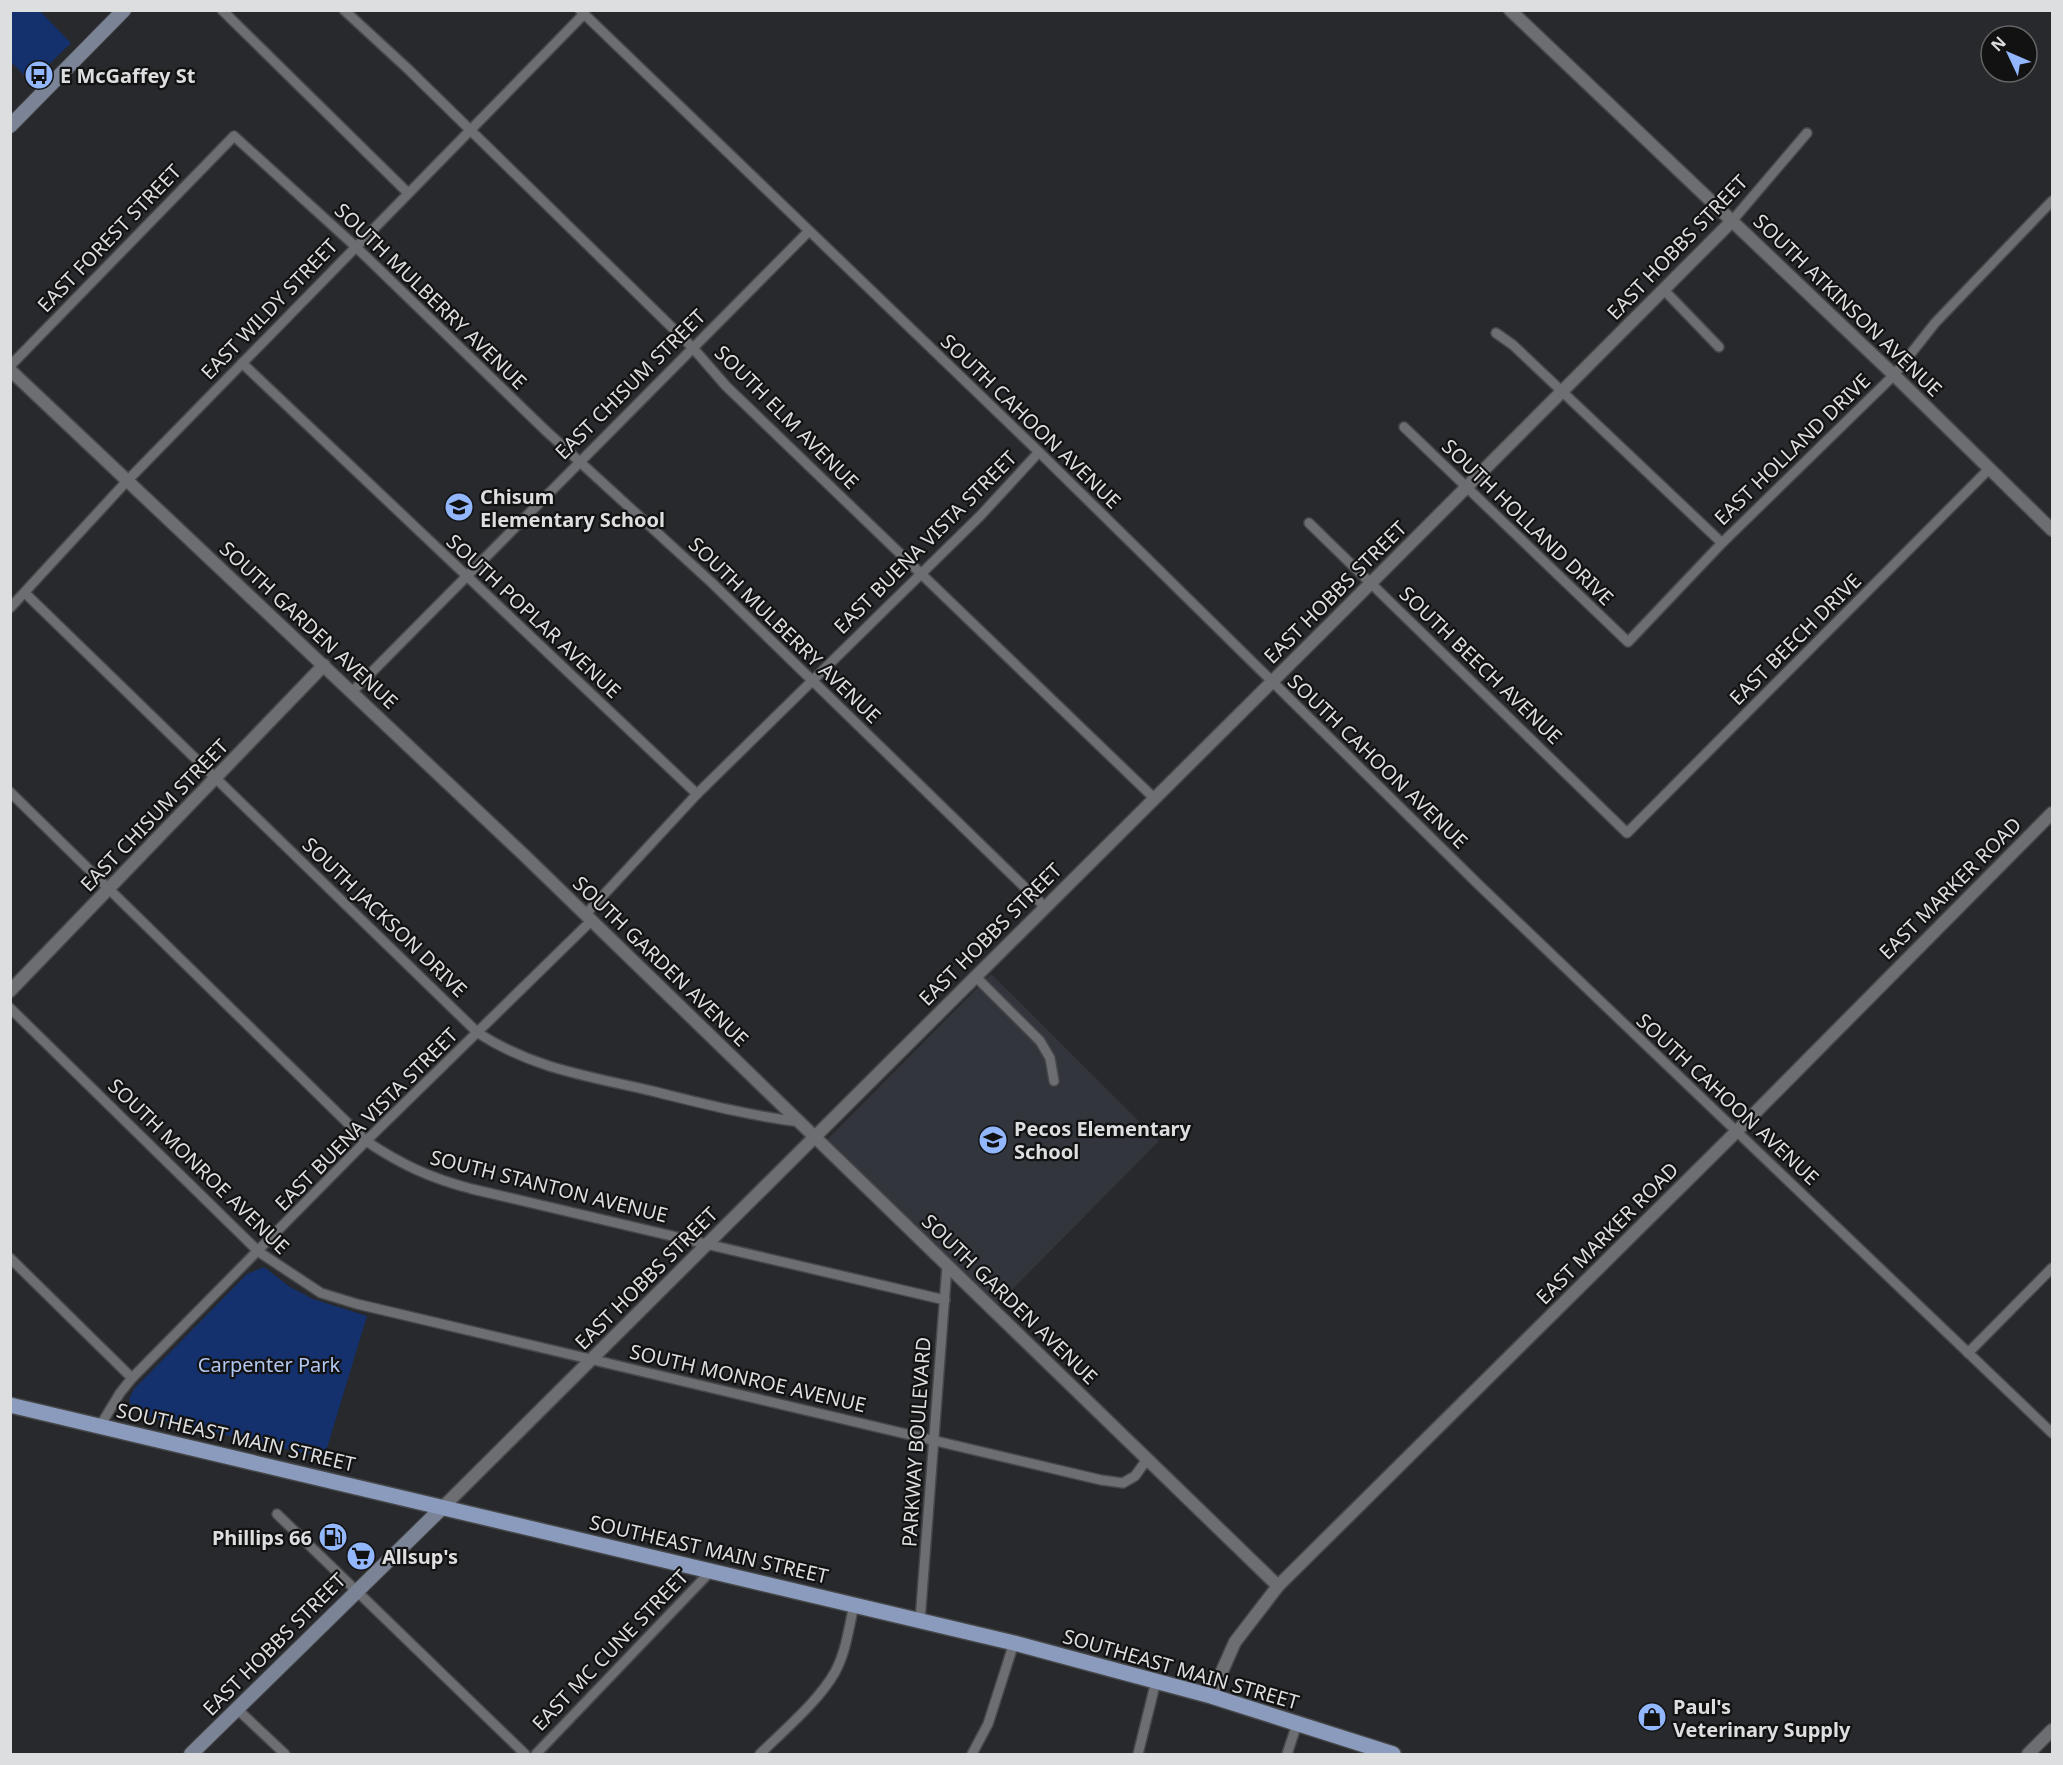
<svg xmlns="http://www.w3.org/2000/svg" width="2063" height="1765" font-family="'Noto Sans',sans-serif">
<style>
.built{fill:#32353c}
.green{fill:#14316d}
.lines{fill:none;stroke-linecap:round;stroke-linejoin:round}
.minor-casing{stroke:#464749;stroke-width:12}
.tertiary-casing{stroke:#464749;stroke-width:15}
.secondary-casing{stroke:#464749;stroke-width:16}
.primary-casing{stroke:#464749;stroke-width:18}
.minor{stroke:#6d6e71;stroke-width:9}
.tertiary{stroke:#6d6e71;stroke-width:12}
.secondary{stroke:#7b8497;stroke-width:14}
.primary{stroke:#8a9bbd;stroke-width:15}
.labels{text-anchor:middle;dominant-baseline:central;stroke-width:4.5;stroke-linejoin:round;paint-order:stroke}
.poi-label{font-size:20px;font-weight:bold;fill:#dddedf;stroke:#121213;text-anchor:start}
.street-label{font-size:20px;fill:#dddedf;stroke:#121213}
.park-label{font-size:20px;fill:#b2c7f0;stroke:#121213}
</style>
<rect width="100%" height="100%" fill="#28292c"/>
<path class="built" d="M991,974l168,167 -163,165 -168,-167z"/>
<g class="green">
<path d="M11,10l29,1 31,32 -40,39 -20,-20z"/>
<path d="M264,1267l26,20 23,12 54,17 -43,142 -178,-42 -15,-11 -2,-6 5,-10 113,-115z"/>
</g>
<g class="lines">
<g class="minor-casing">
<g id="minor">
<path d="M222,10l186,183"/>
<path d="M344,10l64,59 285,279 33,38 428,412"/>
<path d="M580,10l459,442 441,434 572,547"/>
<path d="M1732,221l75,-88"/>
<path d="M1665,291l54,56"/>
<path d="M1496,333l17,12 209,198"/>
<path d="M242,363l455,431"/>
<path d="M10,366l224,-230 121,110 190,184 166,152 334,325"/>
<path d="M1404,427l224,215 94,-99 172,-168 41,-52 117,-122"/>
<path d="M1309,523l318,310 362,-364"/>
<path d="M25,593l453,440c56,36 110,43 174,58 49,12 98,25 149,31"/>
<path d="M10,608l116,-126 458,-468"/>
<path d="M352,692l457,-461"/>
<path d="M10,792l356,349c36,24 64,37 106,48l473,111"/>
<path d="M585,915l112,-121 284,-279 58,-63"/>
<path d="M975,976l65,65 10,17 4,23"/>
<path d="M10,1008l249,244 62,41 36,11 744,176 22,3 12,-7 13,-18"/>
<path d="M10,1258l122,120"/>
<path d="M1968,1353l84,-85"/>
<path d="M100,1426l20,-33 12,-15 234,-237 225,-220"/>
<path d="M277,1514l248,240"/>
<path d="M920,1621l27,-355"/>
<path d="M236,1708l49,46"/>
<path d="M536,1754l175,-183"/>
<path d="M760,1754c23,-23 59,-53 75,-82 11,-20 14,-45 19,-67"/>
<path d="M972,1754l16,-30 26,-81"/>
<path d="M1138,1754l18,-73"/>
<path d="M1287,1754l10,-30"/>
</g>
</g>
<g class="tertiary-casing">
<g id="tertiary">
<path d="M1510,10l384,365 158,155"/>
<path d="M10,370l515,486 753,730"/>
<path d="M10,991l314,-326"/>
<path d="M442,1508l892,-888 398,-399"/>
<path d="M1211,1696l24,-54 43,-56 459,-455 315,-318"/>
<path d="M2028,1754l24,-24"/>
</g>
</g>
<g class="secondary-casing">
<g id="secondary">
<path d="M10,126l114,-116"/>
<path d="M191,1754l251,-246"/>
</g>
</g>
<g class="primary-casing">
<path id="primary" d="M10,1405l1004,238 197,53 182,58"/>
</g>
<use href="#minor" class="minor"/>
<use href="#tertiary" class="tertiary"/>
<use href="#secondary" class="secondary"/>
<use href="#primary" class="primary"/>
</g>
<defs>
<g id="bus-disc" transform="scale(1.5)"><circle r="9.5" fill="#93b7fd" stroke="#121213"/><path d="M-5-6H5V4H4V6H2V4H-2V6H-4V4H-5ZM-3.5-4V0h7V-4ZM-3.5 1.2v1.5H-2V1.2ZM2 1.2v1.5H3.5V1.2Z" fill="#111"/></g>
<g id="school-disc" transform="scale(1.5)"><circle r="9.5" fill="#93b7fd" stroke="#121213"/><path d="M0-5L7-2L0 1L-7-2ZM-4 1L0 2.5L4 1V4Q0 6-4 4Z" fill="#111"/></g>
<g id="fuel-disc" transform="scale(1.5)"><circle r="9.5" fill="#93b7fd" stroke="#121213"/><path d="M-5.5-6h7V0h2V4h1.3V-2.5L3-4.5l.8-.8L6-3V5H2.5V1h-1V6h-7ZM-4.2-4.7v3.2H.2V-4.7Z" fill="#111"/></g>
<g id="supermarket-disc" transform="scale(1.5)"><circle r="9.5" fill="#93b7fd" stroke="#121213"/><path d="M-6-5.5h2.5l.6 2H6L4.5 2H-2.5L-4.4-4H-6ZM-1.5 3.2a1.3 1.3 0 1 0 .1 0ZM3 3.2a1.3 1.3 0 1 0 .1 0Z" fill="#111"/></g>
<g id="shop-disc" transform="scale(1.5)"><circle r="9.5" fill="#93b7fd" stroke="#121213"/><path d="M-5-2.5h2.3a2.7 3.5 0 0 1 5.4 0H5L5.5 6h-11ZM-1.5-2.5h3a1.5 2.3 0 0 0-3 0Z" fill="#111"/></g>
</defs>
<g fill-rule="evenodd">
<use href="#bus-disc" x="39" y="75"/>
<use href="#school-disc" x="459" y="507"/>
<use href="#school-disc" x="993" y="1140"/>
<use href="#fuel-disc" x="333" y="1537"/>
<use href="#supermarket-disc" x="361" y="1556"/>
<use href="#shop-disc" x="1652" y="1717"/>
</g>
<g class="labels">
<g class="poi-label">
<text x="60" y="75">E McGaffey St</text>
<text x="480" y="496">Chisum<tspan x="480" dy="23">Elementary School</tspan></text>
<text x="1014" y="1128">Pecos Elementary<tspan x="1014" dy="23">School</tspan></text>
<text x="312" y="1537" text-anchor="end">Phillips 66</text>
<text x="382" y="1556">Allsup's</text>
<text x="1673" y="1706">Paul's<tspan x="1673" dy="23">Veterinary Supply</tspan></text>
</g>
<g class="street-label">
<text transform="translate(109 238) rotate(-46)">EAST FOREST STREET</text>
<text transform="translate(1677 247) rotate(-46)">EAST HOBBS STREET</text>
<text transform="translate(431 296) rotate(44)">SOUTH MULBERRY AVENUE</text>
<text transform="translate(1848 305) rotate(44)">SOUTH ATKINSON AVENUE</text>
<text transform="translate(269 309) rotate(-46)">EAST WILDY STREET</text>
<text transform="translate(630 384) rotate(-45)">EAST CHISUM STREET</text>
<text transform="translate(787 417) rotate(45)">SOUTH ELM AVENUE</text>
<text transform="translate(1031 421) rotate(44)">SOUTH CAHOON AVENUE</text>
<text transform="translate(1792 449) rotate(-44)">EAST HOLLAND DRIVE</text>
<text transform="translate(1528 522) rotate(44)">SOUTH HOLLAND DRIVE</text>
<text transform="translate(925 542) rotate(-45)">EAST BUENA VISTA STREET</text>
<text transform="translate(1335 592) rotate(-45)">EAST HOBBS STREET</text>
<text transform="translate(534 616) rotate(43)">SOUTH POPLAR AVENUE</text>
<text transform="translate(309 625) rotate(43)">SOUTH GARDEN AVENUE</text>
<text transform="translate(785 630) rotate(44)">SOUTH MULBERRY AVENUE</text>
<text transform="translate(1795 639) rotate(-45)">EAST BEECH DRIVE</text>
<text transform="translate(1481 665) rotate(44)">SOUTH BEECH AVENUE</text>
<text transform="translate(1378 761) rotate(44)">SOUTH CAHOON AVENUE</text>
<text transform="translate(154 815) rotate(-46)">EAST CHISUM STREET</text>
<text transform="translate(1950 888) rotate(-45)">EAST MARKER ROAD</text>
<text transform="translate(385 917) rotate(44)">SOUTH JACKSON DRIVE</text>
<text transform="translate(990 934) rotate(-45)">EAST HOBBS STREET</text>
<text transform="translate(661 961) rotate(44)">SOUTH GARDEN AVENUE</text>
<text transform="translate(1728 1099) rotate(43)">SOUTH CAHOON AVENUE</text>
<text transform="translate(366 1119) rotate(-45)">EAST BUENA VISTA STREET</text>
<text transform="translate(199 1166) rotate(44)">SOUTH MONROE AVENUE</text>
<text transform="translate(549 1186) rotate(14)">SOUTH STANTON AVENUE</text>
<text transform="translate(1607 1233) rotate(-45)">EAST MARKER ROAD</text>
<text transform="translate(646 1278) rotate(-45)">EAST HOBBS STREET</text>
<text transform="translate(1010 1299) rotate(44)">SOUTH GARDEN AVENUE</text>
<text transform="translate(748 1378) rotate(13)">SOUTH MONROE AVENUE</text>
<text transform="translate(236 1437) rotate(13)">SOUTHEAST MAIN STREET</text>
<text transform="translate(916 1442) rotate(-86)">PARKWAY BOULEVARD</text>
<text transform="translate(709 1549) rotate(13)">SOUTHEAST MAIN STREET</text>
<text transform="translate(274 1644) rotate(-45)">EAST HOBBS STREET</text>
<text transform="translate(610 1650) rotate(-46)">EAST MC CUNE STREET</text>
<text transform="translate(1181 1669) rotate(16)">SOUTHEAST MAIN STREET</text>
</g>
<g class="park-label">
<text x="269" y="1364">Carpenter Park</text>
</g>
</g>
<rect width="2063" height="1765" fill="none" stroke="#dddedf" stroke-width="24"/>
<g transform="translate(2009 54) rotate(314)"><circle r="28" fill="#121213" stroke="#636465" stroke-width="1.5"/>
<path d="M0-4.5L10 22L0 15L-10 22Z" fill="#93b7fd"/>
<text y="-9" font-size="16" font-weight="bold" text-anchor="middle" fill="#dddedf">N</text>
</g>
</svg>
